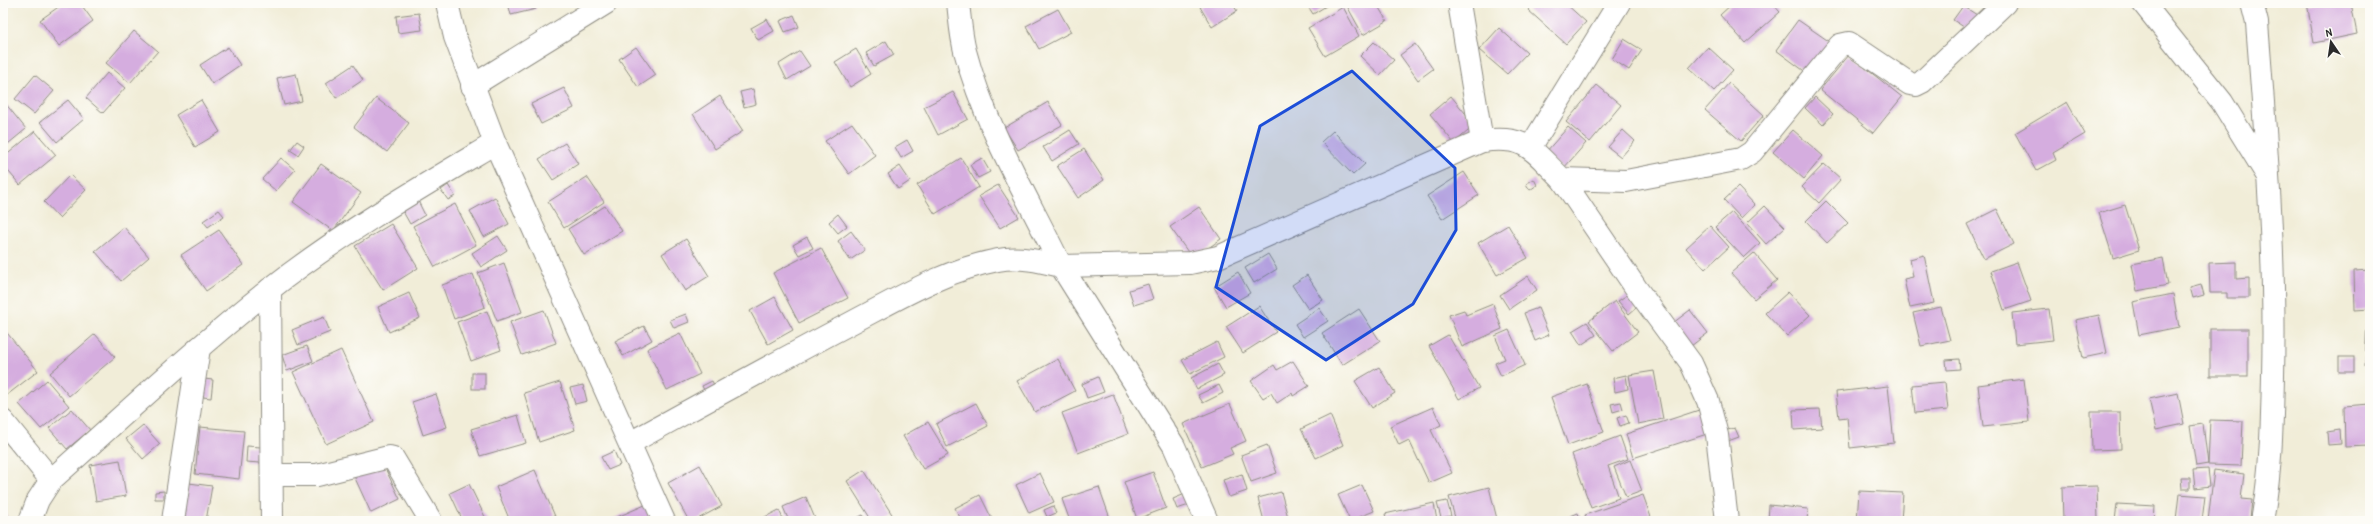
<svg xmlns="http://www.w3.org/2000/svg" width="2373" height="524" font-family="'Patrick Hand',sans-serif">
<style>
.building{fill:#d5addf}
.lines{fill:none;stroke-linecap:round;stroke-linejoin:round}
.minor-casing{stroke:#8e8c82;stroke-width:24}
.minor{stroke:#fff;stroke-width:22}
.marked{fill:#1d4ed8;fill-opacity:0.2;stroke:#1d4ed8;stroke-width:3;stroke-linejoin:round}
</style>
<rect width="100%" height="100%" fill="#fdfcf7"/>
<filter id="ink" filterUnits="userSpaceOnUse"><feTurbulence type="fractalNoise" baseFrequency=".025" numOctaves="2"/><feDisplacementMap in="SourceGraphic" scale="8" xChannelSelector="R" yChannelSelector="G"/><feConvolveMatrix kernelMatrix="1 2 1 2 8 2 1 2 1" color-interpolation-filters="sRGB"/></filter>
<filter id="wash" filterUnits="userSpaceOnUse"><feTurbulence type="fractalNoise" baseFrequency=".012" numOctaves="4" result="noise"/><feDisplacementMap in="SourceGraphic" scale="16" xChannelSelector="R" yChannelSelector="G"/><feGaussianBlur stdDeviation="0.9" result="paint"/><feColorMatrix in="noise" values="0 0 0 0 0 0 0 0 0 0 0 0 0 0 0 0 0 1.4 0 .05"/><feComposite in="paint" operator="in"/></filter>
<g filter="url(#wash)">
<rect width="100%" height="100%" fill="#f1edd8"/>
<g id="blocks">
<g class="building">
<path d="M64,3h16l13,18 -34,25 -19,-26z"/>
<path d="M508,3h27l1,6 -25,6z"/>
<path d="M1207,3h25l5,8 -25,16 -12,-20z"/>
<path d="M1306,3h25l-18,11z"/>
<path d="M1353,3h23l11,18 -24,14 -16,-29z"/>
<path d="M1534,3h31l21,19 -20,22 -38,-34z"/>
<path d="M1733,3h39l8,9 -35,31 -25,-28z"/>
<path d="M2307,3h44l6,31 -43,9z"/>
<path d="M1963,6l14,9 -10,14 -14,-9z"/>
<path d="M1343,7l16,29 -34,20 -17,-28z"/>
<path d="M1058,9l13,23 -32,17 -13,-23z"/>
<path d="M419,13l3,17 -24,3 -2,-17z"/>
<path d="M794,15l5,12 -14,5 -5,-11z"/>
<path d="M767,19l7,12 -16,9 -7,-12z"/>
<path d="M1798,20l32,22 -23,31 -31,-23z"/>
<path d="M1499,28l28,25 -20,21 -28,-24z"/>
<path d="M134,31l24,20 -28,32 -24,-20z"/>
<path d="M1624,39l18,11 -13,20 -17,-11z"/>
<path d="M886,41l8,14 -20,11 -8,-13z"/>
<path d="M1374,42l20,18 -14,15 -20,-19z"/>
<path d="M1415,44l18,25 -15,11 -18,-25z"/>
<path d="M228,47l12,18 -28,19 -12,-19z"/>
<path d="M636,47l20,28 -18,12 -19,-28z"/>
<path d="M1708,47l25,23 -19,21 -25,-23z"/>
<path d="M856,49l15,25 -21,13 -15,-25z"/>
<path d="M800,51l10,15 -23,14 -8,-16z"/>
<path d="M1849,55l53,42 -29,36 -53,-43z"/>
<path d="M353,65l10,15 -27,18 -10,-15z"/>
<path d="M107,73l18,15 -22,25 -17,-15z"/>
<path d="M296,74l6,27 -18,4 -7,-27z"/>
<path d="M35,75l19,16 -20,23 -19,-15z"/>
<path d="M1729,83l35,32 -23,26 -36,-31z"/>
<path d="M1597,85l24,20 -31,37 -24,-20z"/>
<path d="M564,88l10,20 -33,16 -10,-20z"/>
<path d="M753,89l3,15 -12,3 -4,-15z"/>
<path d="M953,92l15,27 -30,16 -14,-28z"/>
<path d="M720,96l23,35 -28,18 -22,-35z"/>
<path d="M1451,96l24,29 -21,18 -24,-29z"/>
<path d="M1815,97l18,17 -10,11 -18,-17z"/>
<path d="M376,98l33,25 -22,29 -33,-25z"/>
<path d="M68,100l16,19 -27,23 -17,-20z"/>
<path d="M201,100l19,32 -25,15 -19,-32z"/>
<path d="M1048,102l14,23 -44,25 -14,-22z"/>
<path d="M2067,102l18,32 -32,19 3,7 -20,11 -21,-38z"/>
<path d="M5,103l21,26 -23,19v-43z"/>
<path d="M852,123l23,32 -26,19 -24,-33z"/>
<path d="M1568,127l18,16 -23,26 -18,-16z"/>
<path d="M1070,130l9,14 -27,17 -9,-14z"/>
<path d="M1623,130l12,11 -14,16 -13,-10z"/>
<path d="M1793,130l30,26 -19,23 -31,-27z"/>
<path d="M35,131l21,24 -36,30 -17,-20v-7z"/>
<path d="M1333,131l32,33 -12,11 -32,-33z"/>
<path d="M907,140l6,11 -12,7 -6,-11z"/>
<path d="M297,141l7,5 -6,9 -8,-5z"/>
<path d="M565,143l13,21 -25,16 -14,-21z"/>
<path d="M1084,149l20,31 -26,18 -21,-32z"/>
<path d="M281,158l14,12 -19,21 -14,-12z"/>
<path d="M961,158l18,29 -44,27 -18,-29z"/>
<path d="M982,158l8,14 -12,6 -8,-13z"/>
<path d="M321,164l40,29 -28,38 -40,-29z"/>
<path d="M1824,164l17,15 -22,24 -17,-16z"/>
<path d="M900,166l10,15 -12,8 -10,-15z"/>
<path d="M1464,172l15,23 -37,24 -15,-23z"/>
<path d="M70,175l16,15 -27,28 -15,-16z"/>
<path d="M587,177l17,25 -40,26 -16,-26z"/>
<path d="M1534,179l3,6 -7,5 -4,-6z"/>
<path d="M448,185l7,11 -7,4 -7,-10z"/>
<path d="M998,185l21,32 -19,11 -21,-32z"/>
<path d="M1738,187l17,18 -14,13 -17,-18z"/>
<path d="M495,197l14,27 -25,13 -14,-26z"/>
<path d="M417,199l8,16 -15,9 -9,-16z"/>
<path d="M1826,201l22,22 -21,20 -21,-22z"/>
<path d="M455,204l21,41 -41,22 -22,-41z"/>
<path d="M2125,205l14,45 -26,8 -14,-45z"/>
<path d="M605,206l17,25 -38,24 -16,-26z"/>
<path d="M1765,206l20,21 -19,17 -19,-21z"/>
<path d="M1199,207l22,32 -28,20 -23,-32z"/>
<path d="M1997,209l17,35 -30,15 -17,-35z"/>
<path d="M219,210l5,6 -16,11 -5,-6z"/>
<path d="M1732,212l28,31 -16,15 -29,-31z"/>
<path d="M838,214l9,12 -9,7 -9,-11z"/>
<path d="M391,224l27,44 -35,22 -28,-44z"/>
<path d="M1508,225l20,33 -31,17 -19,-32z"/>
<path d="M1710,226l19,21 -24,22 -19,-21z"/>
<path d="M124,227l25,30 -28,24 -26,-30z"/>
<path d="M219,230l24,35 -37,26 -25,-36z"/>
<path d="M851,231l14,19 -15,10 -12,-19z"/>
<path d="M498,236l9,14 -26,17 -9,-14z"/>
<path d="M807,237l6,11 -14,7 -6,-10z"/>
<path d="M686,239l23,37 -24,15 -23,-37z"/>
<path d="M821,248l27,50 -49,25 -26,-50z"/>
<path d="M1754,253l23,27 -23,19 -23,-26z"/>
<path d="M1268,254l9,15 -23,14 -9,-15z"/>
<path d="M1924,255l10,48 -24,5 -6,-29 9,-2 -3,-18z"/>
<path d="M2163,258l5,27 -31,6 -5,-27z"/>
<path d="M2017,262l14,39 -27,9 -13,-39z"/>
<path d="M2236,262v17l13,-1v20h-22v-5h-17l-1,-30z"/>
<path d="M504,263l18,49 -25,9 -19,-48z"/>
<path d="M2370,270v39l-15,1 -1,-39z"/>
<path d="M1238,272l12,21 -24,14 -12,-20z"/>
<path d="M473,274l12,33 -31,12 -12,-34z"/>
<path d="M1307,275l16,25 -15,9 -16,-24z"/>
<path d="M1528,276l9,14 -28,19 -9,-14z"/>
<path d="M1148,284l5,15 -19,6 -5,-15z"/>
<path d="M2201,284l3,11 -11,3 -3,-11z"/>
<path d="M1788,292l22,23 -23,21 -22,-23z"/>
<path d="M409,293l11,25 -31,14 -11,-25z"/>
<path d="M2173,294l6,33 -40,8 -6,-33z"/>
<path d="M1627,295l10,12 -8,7 -11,-13z"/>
<path d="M775,297l18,33 -25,14 -18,-33z"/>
<path d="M1615,301l23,31 -25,19 -24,-30z"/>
<path d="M1493,304l9,25 -40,18 -13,-32 15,-5 2,5z"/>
<path d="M1259,306l17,26 -33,21 -17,-26z"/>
<path d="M1941,307l9,33 -29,6 -8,-33z"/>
<path d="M1319,308l9,13 -25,16 -8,-13z"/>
<path d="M1538,308l11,27 -14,6 -11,-28z"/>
<path d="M1359,309l21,32 -38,24 -20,-32z"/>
<path d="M2049,309l4,31 -38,4 -3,-31z"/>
<path d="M544,310l12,33 -34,12 -12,-33z"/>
<path d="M1690,310l18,23 -17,13 -18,-23z"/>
<path d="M487,311l14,39 -30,11 -14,-39z"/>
<path d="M686,314l3,8 -15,6 -4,-8z"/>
<path d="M2099,315l8,38 -24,5 -8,-38z"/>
<path d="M324,317l6,15 -32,13 -6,-15z"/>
<path d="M2367,318h3v48l-5,-1z"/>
<path d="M1587,322l9,13 -15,10 -9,-14z"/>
<path d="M644,326l8,14 -29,16 -8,-15z"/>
<path d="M3,328l35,43 -31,24 -4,-5z"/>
<rect x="2210" y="329" width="38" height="47"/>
<path d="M1509,330l16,35 -24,11 -6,-13 10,-4 -10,-23z"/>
<path d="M680,333l20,41 -33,16 -20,-41z"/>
<path d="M95,334l20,23 -46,39 -19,-23z"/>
<path d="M1448,335l31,53 -20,11 -30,-53z"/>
<path d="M1217,342l7,15 -34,17 -8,-14z"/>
<path d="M307,346l6,15 -26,10 -5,-16z"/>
<path d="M341,350l33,72 -48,22 -33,-72z"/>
<rect x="2339" y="357" width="15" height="15"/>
<path d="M1058,359l17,32 -40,21 -18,-31z"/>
<path d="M1959,359l1,10 -13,1 -1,-10z"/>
<path d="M1293,361l16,25 -16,10 -1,-3 -15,10 -6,-10 -8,5 -12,-17 23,-16 3,5z"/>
<path d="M1218,364l6,11 -27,14 -6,-11z"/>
<path d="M1379,367l16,26 -23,15 -17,-27z"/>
<path d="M1654,371l9,48 -25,5 -9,-49z"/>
<rect x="472" y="373" width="13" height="16"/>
<path d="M1626,375l2,14 -13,3 -2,-14z"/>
<path d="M1098,377l6,15 -17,6 -5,-14z"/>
<path d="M204,379l9,1 -2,18 -8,-1z"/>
<path d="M2024,379l5,43 -46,5 -5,-42z"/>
<path d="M47,380l22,26 -28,23 -22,-25z"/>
<path d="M712,381l4,8 -10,5 -4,-8z"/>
<path d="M560,382l15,48 -36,12 -15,-49z"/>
<path d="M1945,382l3,28 -33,3 -3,-28z"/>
<path d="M1587,384l17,48 -36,13 -17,-48z"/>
<path d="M583,385l4,16 -12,3 -5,-16z"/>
<path d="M1219,385l4,8 -20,10 -5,-8z"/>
<path d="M1888,386l6,57 -44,5 -3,-31 -8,1 -3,-26z"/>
<path d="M2178,393l6,31 -28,6 -7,-31z"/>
<path d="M436,394l11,33 -24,8 -11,-33z"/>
<path d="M1113,394l15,40 -50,19 -16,-40z"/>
<path d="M1621,402l2,7 -10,3 -2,-8z"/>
<path d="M976,403l12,23 -41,21 -11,-23z"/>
<path d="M1230,404l16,37 -16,7 3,6 -31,13 -19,-43z"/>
<path d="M2370,404v42l-25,1 -1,-41z"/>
<path d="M1433,407l8,18 -10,5 21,43 -23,10 -20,-43 -10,5 -9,-19z"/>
<path d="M72,409l18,21 -23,19 -18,-21z"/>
<path d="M1702,409l8,24 -77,25 -7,-24z"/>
<path d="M1820,409l2,19 -28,2 -1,-20z"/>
<path d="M2091,412h29l1,37 -29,1z"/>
<path d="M518,415l8,28 -46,13 -9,-27z"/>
<path d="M1330,415l13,30 -27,13 -15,-29z"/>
<path d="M1626,415l3,8 -9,3 -3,-8z"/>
<path d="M2210,420l33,1 -2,45 -33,-1z"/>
<path d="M928,422l20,33 -25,14 -20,-33z"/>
<path d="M2203,424l5,40 -12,2 -6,-40z"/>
<path d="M143,425l17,19 -17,15 -17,-20z"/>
<path d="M200,427l44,4 -5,48 -44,-5z"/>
<path d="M1735,428l4,9 -11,4 -4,-10z"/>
<path d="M2340,430l1,14 -13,1 -1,-13z"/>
<path d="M1620,436l8,23 -20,7 11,32 -28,10 -19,-54z"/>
<path d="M1267,445l10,28 -26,9 -10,-27z"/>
<path d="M247,446l14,1 -1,16 -14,-1z"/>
<path d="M614,451l6,14 -12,5 -7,-13z"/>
<path d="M120,460l6,36 -30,5 -6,-36z"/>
<path d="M1630,460l12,31 -16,6 -12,-30z"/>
<path d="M382,462l18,37 -29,14 -17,-37z"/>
<path d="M700,465l22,41 -28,15h-5l-21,-38z"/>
<path d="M2208,469l2,17 -15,2 -2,-18z"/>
<path d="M535,470l22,51h-47l-14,-34z"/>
<path d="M864,470l29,46 -8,5h-13l-25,-40z"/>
<path d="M2214,470l30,4 -3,25 11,1 -2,19 -10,-1 -1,3h-31z"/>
<path d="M1153,472l13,36 -29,11 -13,-37z"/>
<path d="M1040,473l14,29 -25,11 -13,-28z"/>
<path d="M1242,474l5,17 -18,6 -6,-17z"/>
<path d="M2181,478h9v11h-8z"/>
<path d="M189,483l23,3 -6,35h-23z"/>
<path d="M469,484l18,37h-24l-13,-28z"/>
<path d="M1362,485l12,26 -24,10 -12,-26z"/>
<path d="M2097,486l1,35h-35l-1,-34z"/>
<path d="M1099,487l12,34h-41l-8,-22z"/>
<path d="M1489,487l8,32 -10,2h-31l-7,-24z"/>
<path d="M164,491v8h-9v-7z"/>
<path d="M1859,491l44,2 -2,28h-44z"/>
<path d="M1281,492l8,29h-25l-6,-23z"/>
<path d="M1185,494l4,11 -12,4 -4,-10z"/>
<path d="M2179,494l26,2 -3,25 -26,-1z"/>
<path d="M980,495l13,26h-31l-7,-13z"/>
<path d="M1643,495l9,25 -65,1 -2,-6z"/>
<path d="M806,497l10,24h-27l-6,-14z"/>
<path d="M1447,501l4,15 -10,2 -4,-15z"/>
<path d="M1434,503l3,18h-50l-2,-7z"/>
<path d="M2117,504l38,2 -1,15h-39z"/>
<path d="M645,505l7,16h-44z"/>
<path d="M1769,505l39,4 -1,12h-39z"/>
<path d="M1053,506l3,7 -9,4 -3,-7z"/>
<path d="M3,507h2l3,14h-5z"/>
<path d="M779,510l5,11h-27z"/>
<path d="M1578,513l3,8h-23z"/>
<path d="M863,515l3,6h-15z"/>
<path d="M128,519l25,1v1h-25z"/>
</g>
</g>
</g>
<g filter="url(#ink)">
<use href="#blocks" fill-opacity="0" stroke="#8e8c82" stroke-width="1"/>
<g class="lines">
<g class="minor-casing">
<g id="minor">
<path d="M447,3l8,34 40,106 169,378"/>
<path d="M958,3c2,16 3,33 7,48 20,76 62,145 96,215l129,-3 28,-6 264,-116c45,-6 50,9 80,38l64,2 115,-22 11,-7 88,-107 9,-2 61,41 6,1 6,-3 83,-79"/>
<path d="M1459,3l23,138"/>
<path d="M2143,3l79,99 45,73"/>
<path d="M2252,3l5,20c9,118 19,235 16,353 -1,49 -2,97 -11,145"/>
<path d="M472,86l134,-83"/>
<path d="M1530,148l89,-145"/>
<path d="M1562,179l74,109 55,75 17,38 9,34 10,86"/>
<path d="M270,289l2,232"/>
<path d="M3,421l48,59"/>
<path d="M630,443c73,-40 147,-81 221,-120 48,-25 94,-53 147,-63 21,-4 42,1 63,6l113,180 33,75"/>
<path d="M273,475h44l72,-18 4,1 38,63"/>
<path d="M30,521l8,-21 13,-20c72,-64 143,-131 218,-190 71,-56 149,-101 226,-147"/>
<path d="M173,521l26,-173"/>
</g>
</g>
<use href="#minor" class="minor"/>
</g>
</g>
<path class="marked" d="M1352,71l103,97 1,62 -43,74 -87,56 -110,-73 44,-161z"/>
<rect width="2373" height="524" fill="none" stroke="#fdfcf7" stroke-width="16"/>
<g transform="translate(2331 42) rotate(347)" stroke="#fdfcf7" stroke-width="3" paint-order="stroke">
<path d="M0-3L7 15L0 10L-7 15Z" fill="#2b2b2b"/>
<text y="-6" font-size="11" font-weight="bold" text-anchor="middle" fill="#2b2b2b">N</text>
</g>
</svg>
